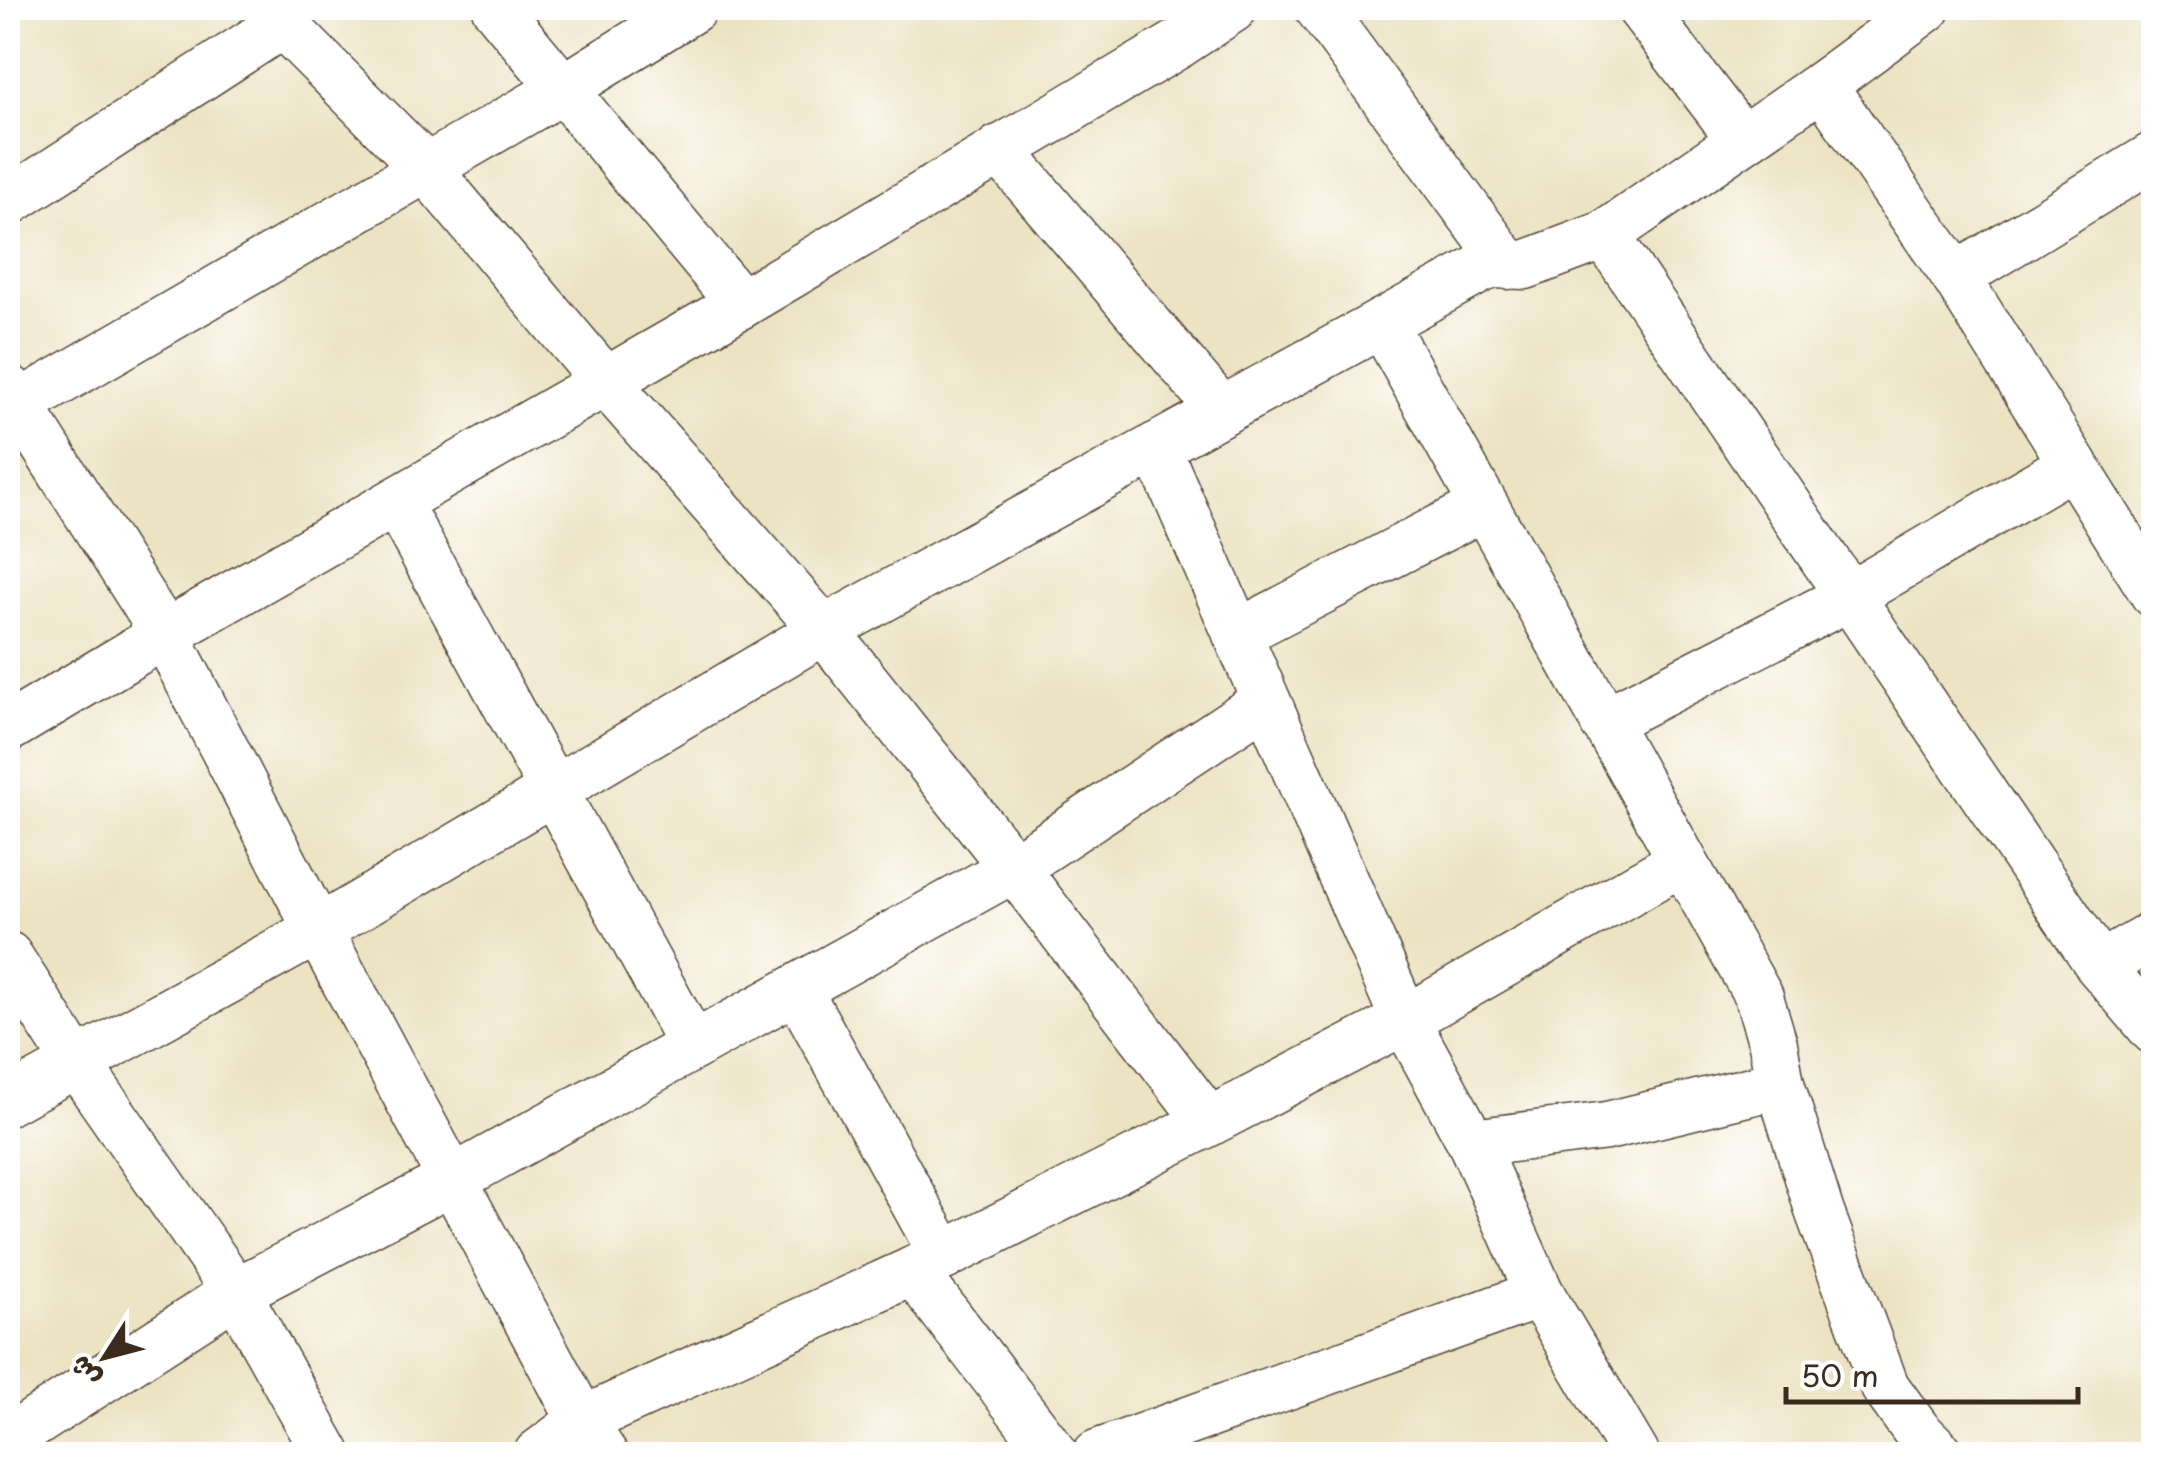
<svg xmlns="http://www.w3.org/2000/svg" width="2161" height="1462" font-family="'Playpen Sans','Playpen Sans Arabic',sans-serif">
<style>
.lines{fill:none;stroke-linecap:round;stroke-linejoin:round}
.minor-casing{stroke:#564637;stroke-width:51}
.minor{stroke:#fff;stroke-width:48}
</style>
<rect width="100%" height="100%" fill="#fff"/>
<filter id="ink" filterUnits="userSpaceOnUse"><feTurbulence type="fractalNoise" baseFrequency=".01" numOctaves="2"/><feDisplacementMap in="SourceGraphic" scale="20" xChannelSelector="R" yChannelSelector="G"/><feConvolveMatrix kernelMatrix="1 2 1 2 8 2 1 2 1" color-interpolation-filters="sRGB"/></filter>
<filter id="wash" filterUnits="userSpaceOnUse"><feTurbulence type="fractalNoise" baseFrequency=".0048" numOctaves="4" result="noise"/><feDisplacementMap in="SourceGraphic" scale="40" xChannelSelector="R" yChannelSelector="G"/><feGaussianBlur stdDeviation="2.25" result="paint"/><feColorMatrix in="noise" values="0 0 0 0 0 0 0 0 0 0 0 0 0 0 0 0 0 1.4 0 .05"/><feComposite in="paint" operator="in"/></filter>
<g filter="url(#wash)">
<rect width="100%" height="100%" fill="#ece3c3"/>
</g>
<g filter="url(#ink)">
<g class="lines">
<g class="minor-casing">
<g id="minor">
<path d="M267,8l159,160 180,214 218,248 190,238 195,254"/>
<path d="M496,8l245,296"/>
<path d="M1319,8l189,257"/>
<path d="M1641,8l101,132"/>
<path d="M1822,85l134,192 198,316"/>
<path d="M999,149l223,262"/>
<path d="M8,202l274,-178"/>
<path d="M1605,235l495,731 54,64"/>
<path d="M1956,277l198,-121"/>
<path d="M1382,323l377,674 14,47 7,40"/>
<path d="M8,388l157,246 153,296 264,491 21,33"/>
<path d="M8,411l555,-322 130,-81"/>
<path d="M1156,447l249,573 67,123 68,151 95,160"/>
<path d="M396,502l297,544"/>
<path d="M1237,634l247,-128"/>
<path d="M1604,722l246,-126 223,-132"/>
<path d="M8,728l157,-94 576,-330 439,-261 53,-35"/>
<path d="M8,956l68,106 160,230 91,162"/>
<path d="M2100,966l54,-31"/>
<path d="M797,989l147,267"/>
<path d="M8,1101l310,-171 506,-300 658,-362 13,-4 30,1 80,-30 217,-150 104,-77"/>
<path d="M1472,1143l135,-17 173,-42 40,129 65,174 32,44 23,23"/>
<path d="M913,1271l141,183"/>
<path d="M8,1440l228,-148 216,-112 562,-312 252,-167"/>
<path d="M538,1454l44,-33 331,-150 296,-149 196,-102 277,-159"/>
<path d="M1097,1454l443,-160"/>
</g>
</g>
<use href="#minor" class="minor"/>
</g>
</g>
<rect width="2161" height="1462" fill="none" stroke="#fff" stroke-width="40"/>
<g transform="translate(105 1357) rotate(234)" stroke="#ffffff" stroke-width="8" paint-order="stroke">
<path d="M0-8L18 38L0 25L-18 38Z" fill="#3b2a1e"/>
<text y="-15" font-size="28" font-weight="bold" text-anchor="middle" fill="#3b2a1e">ش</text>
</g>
<path d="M1786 1387v15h292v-15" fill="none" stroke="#3b2a1e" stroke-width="5"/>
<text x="1801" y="1387" font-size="30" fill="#3b2a1e" stroke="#ffffff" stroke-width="8" paint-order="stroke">50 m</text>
</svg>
